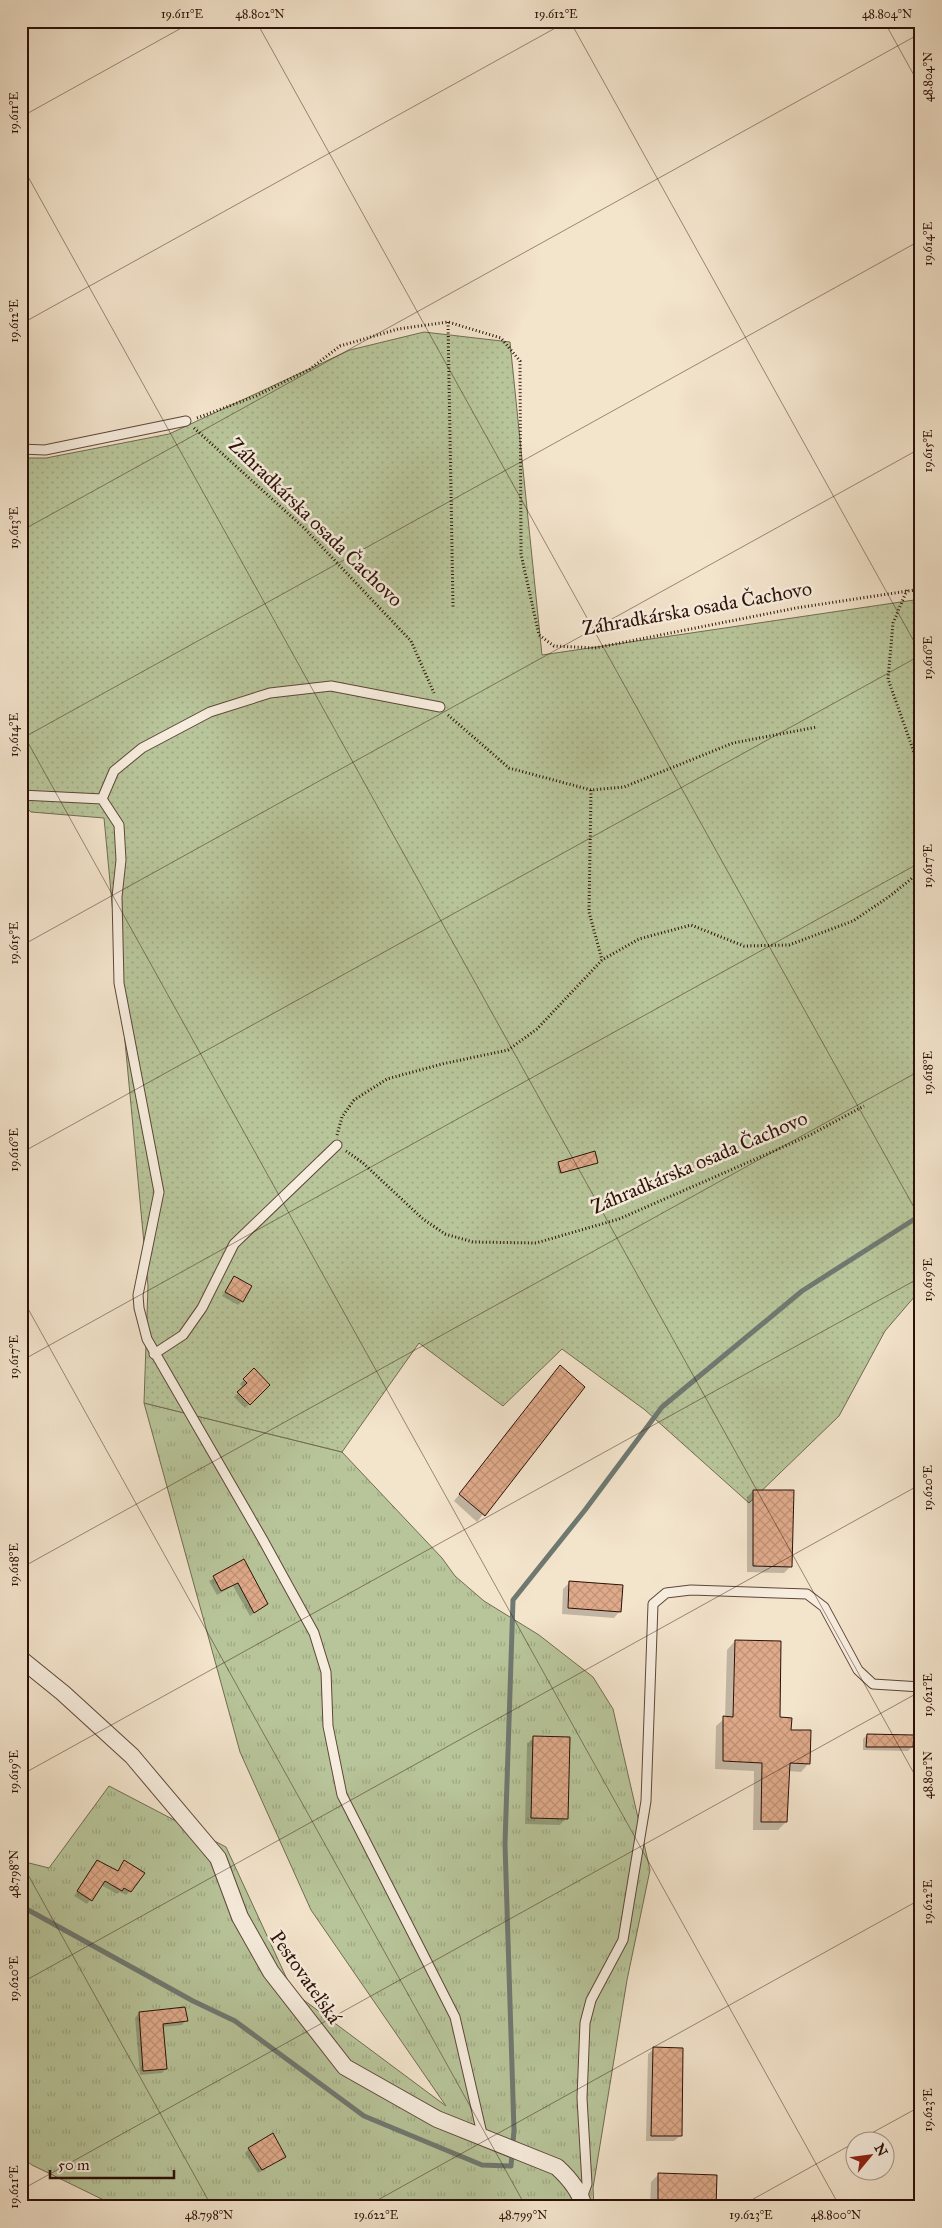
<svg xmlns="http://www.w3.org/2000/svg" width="942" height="2228" font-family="'IM FELL Great Primer',serif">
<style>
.grass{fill:url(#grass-tufts);stroke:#726b51}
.garden{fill:url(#garden-dots);stroke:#726b51}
.shadow{fill:#0003}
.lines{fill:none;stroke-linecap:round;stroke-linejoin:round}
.stream{stroke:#6f7971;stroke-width:5}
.building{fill:url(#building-cross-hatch);stroke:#2c1108}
.service-casing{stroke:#5e4639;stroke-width:11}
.minor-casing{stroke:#5e4639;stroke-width:18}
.path{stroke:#2c1108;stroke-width:3;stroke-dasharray:1 2.5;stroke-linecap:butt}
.service{stroke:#f7edde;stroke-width:9}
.minor{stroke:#f7edde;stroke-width:16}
.ticks{fill:none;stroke:#2c1108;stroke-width:1;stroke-opacity:0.45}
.labels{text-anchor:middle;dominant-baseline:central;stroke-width:5;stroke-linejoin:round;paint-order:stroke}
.street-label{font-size:20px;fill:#2c1108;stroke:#f7edde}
.neatline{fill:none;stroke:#2c1108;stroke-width:2}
.ticks-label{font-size:12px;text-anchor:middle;fill:#2c1108}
</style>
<defs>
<pattern id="grass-tufts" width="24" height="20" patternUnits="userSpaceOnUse" patternTransform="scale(1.25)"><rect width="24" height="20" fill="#b8c59a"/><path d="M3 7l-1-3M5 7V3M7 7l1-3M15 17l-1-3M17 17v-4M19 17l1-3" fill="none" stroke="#9ea883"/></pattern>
<pattern id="garden-dots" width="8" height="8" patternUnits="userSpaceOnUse" patternTransform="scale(1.25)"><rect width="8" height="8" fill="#b8c59a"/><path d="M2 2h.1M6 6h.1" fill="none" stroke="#9ea883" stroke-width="1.8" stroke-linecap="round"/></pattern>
<pattern id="building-cross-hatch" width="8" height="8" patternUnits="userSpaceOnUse" patternTransform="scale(1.25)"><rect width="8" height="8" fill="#dfaa8a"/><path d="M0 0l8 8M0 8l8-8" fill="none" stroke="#c09176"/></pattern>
</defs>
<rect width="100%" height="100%" fill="#f3e4cc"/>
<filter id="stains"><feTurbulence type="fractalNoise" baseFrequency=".004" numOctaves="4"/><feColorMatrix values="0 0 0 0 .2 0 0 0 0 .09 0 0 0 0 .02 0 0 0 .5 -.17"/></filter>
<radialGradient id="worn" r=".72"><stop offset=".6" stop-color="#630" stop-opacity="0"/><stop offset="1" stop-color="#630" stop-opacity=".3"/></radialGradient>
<path class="grass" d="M144,1403l198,49 100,106 13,18 29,25 55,34 54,42 20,32 37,161 -23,110 -34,208 1,19h-476l-86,-42 -11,-8v-296l28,7 60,-82 117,61 67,145 153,114 -135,-196 -71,-158z"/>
<path class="garden" d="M424,332l86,10 32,313 379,-56v690l-36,42 -46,85 -90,87 -104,-93 -83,-61 -59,57 -84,-63 -77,109 -198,-49 4,-117 -44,-468 -73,-6 -10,-9v-345h25l123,-24 181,-84z"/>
<g class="shadow">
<path d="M597,1162l-38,12 -2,-9 1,-2z"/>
<path d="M235,1277l7,24 -4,4 -16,-9z"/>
<path d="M560,1367l23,20 -106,135 -23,-21z"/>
<path d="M254,1370l15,15 -24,23 -11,-11 9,-9 -3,-4z"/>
<path d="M753,1491l38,75 -7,7 -37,-1v-75z"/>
<path d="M921,1497v156h-7l3,-152z"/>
<path d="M244,1561l23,43 -17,12 -17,-30 -16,9 -8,-14z"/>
<path d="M570,1582l50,29 -6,7 -52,-4 1,-25z"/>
<path d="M735,1641l44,78 30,44 -8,9 -13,-1 -2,51 -8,8h-25l1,-59 -39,-2 1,-43 9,-8 2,-68z"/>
<path d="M867,1735l45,12 -4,4 -45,-1v-11z"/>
<path d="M534,1737l32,81 -6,7 -35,-1 2,-80z"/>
<path d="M124,1862l6,29 -4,4 -6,-3 -3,2 -16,-9 -14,19 -13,-8 19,-30 24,6z"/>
<path d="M139,2013l47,7 -4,5 -20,2 4,42 -4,4 -22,2 -5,-57z"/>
<path d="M654,2049l26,87 -6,5h-28l2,-87z"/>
<path d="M249,2149l36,8 -27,16 -13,-20z"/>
<path d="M659,2174l56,33h-65l1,-25z"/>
<path d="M193,2203v4h-15z"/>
</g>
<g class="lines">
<path class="stream" d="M21,1906l172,95 42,20 129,95 118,49 29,1 3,-36 -9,-286 8,-244 72,-90 77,-103 140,-116 119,-76"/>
</g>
<g class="building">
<path d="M595,1151l3,12 -37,10 -3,-11z"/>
<path d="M234,1276l18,10 -9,16 -18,-10z"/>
<path d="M560,1365l25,22 -100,129 -26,-22z"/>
<path d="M254,1368l16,17 -20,20 -13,-13 10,-9 -4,-4z"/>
<path d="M753,1490h41l-2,77 -39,-1z"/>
<path d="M244,1559l24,45 -14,9 -16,-30 -17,8 -8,-15z"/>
<path d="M569,1581l54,4 -2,27 -53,-4z"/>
<path d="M735,1640l46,1 -1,76 12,1 -1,12h20l-1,34 -20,-1 -3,59h-26l1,-59 -39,-2v-45l10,1z"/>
<path d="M867,1734l47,1 -1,12h-47z"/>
<path d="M533,1736l37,1 -2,82 -37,-1z"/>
<path d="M97,1860l21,11 6,-11 21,13 -14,19 -7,-4 -2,3 -17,-10 -13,20 -15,-10z"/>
<path d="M185,2007l3,14 -25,3 4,45 -24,2 -4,-59z"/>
<path d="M653,2047l30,1 -1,88h-31z"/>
<path d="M273,2133l13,24 -24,13 -14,-22z"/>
<path d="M658,2173l59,2 -1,32h-58z"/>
</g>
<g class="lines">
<g class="service-casing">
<g id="service">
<path d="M21,449l24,1 141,-29"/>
<path d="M21,795l81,4 17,26 2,35 -4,37 2,86 40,209 -21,103 1,13 8,31 116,201 51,93 12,39 2,54 14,69 113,222 28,121"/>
<path d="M102,799l12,-28 28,-23 68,-36 60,-19 61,-7 109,21"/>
<path d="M154,1354l29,-19 19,-27 32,-64 103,-99"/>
<path d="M582,2198l5,-14 -5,-86 3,-75 6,-23 32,-60 23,-139 7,-197 13,-11 25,-3 116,4 17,13 34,63 15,14 48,3"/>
</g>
</g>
<g class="minor-casing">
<path id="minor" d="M21,1659l42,34 69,63 86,102 22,59 31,55 74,95 92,52 120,48c12,11 23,24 27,40"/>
</g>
<g class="path">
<path d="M448,322l5,285"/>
<path d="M197,418l59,-22 54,-27 30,-23 58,-17 50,-7 53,16 19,23 1,193 18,81 15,11 41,2 201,-40 125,-19"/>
<path d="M194,428l110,100 107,113 23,52"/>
<path d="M907,590l-14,33 -5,56 33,93"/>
<path d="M448,715l61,53 82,22 33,-3 109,-44 84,-16"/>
<path d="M591,790l-2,122 13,48"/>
<path d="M337,1135l5,-18 12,-17 33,-21 55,-15 66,-14 29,-21 65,-69 37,-21 52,-14 53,21 45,-1 64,-24 37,-25 31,-25"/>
<path d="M346,1151l17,12 60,56 22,15 28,8 63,1 83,-24 189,-83 56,-30"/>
</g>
<use href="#service" class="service"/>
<use href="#minor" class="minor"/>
</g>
<path class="ticks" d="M256,21l665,1199M570,21l351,633M884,21l37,67M21,117l173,-96M21,164l900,1622M21,324l547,-303M21,531l900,-498M21,730l819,1477M21,739l900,-499M21,946l900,-498M21,1153l900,-498M21,1296l505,911M21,1361l900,-499M21,1568l900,-498M21,1775l900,-498M21,1862l191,345M21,1983l900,-499M859,2140l62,-34M21,2190l900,-499M365,2207l556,-308M739,2207l115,-64"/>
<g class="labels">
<g class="street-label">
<text transform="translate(316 522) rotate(44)">Záhradkárska osada Čachovo</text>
<text transform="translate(697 608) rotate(-10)">Záhradkárska osada Čachovo</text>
<text transform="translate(699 1162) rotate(-23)">Záhradkárska osada Čachovo</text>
<text transform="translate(306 1977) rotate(55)">Pestovateľská</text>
</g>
</g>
<rect width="942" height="2228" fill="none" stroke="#f3e4cc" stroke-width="55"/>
<g transform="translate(870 2156) rotate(61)"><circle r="24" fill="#f7edde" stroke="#a69588"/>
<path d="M0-4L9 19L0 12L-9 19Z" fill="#8f2418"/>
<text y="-8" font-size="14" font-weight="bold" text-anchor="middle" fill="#2c1108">N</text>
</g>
<path d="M50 2170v8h124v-8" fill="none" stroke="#2c1108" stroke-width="2.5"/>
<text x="58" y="2170" font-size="15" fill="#2c1108" stroke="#f7edde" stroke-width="4" paint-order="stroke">50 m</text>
<rect x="28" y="28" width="886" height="2172" class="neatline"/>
<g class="ticks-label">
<text x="182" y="18">19.611°E</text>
<text x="260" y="18">48.802°N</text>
<text x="556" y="18">19.612°E</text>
<text x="887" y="18">48.804°N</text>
<text transform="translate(928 77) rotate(-90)" y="4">48.804°N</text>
<text transform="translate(14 113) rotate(-90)" y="4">19.611°E</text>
<text transform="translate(928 244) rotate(-90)" y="4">19.614°E</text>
<text transform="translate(14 321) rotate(-90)" y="4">19.612°E</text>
<text transform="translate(928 451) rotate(-90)" y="4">19.615°E</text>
<text transform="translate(14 528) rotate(-90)" y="4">19.613°E</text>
<text transform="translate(928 658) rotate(-90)" y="4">19.616°E</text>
<text transform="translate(14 735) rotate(-90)" y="4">19.614°E</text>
<text transform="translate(928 866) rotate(-90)" y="4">19.617°E</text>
<text transform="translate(14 943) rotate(-90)" y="4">19.615°E</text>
<text transform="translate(928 1073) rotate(-90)" y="4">19.618°E</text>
<text transform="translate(14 1150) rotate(-90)" y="4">19.616°E</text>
<text transform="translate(928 1280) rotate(-90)" y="4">19.619°E</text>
<text transform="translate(14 1357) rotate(-90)" y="4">19.617°E</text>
<text transform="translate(928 1488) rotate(-90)" y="4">19.620°E</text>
<text transform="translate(14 1565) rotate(-90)" y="4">19.618°E</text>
<text transform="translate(928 1695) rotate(-90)" y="4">19.621°E</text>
<text transform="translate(14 1772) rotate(-90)" y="4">19.619°E</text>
<text transform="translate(928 1775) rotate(-90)" y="4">48.801°N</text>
<text transform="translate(14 1874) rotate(-90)" y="4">48.798°N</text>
<text transform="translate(928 1902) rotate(-90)" y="4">19.622°E</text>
<text transform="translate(14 1979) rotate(-90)" y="4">19.620°E</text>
<text transform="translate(928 2110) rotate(-90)" y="4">19.623°E</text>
<text transform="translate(14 2187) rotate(-90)" y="4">19.621°E</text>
<text x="209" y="2219">48.798°N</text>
<text x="376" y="2219">19.622°E</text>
<text x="523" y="2219">48.799°N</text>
<text x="751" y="2219">19.623°E</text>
<text x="836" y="2219">48.800°N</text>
</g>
<rect width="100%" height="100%" filter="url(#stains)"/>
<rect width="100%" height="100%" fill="url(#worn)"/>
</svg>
